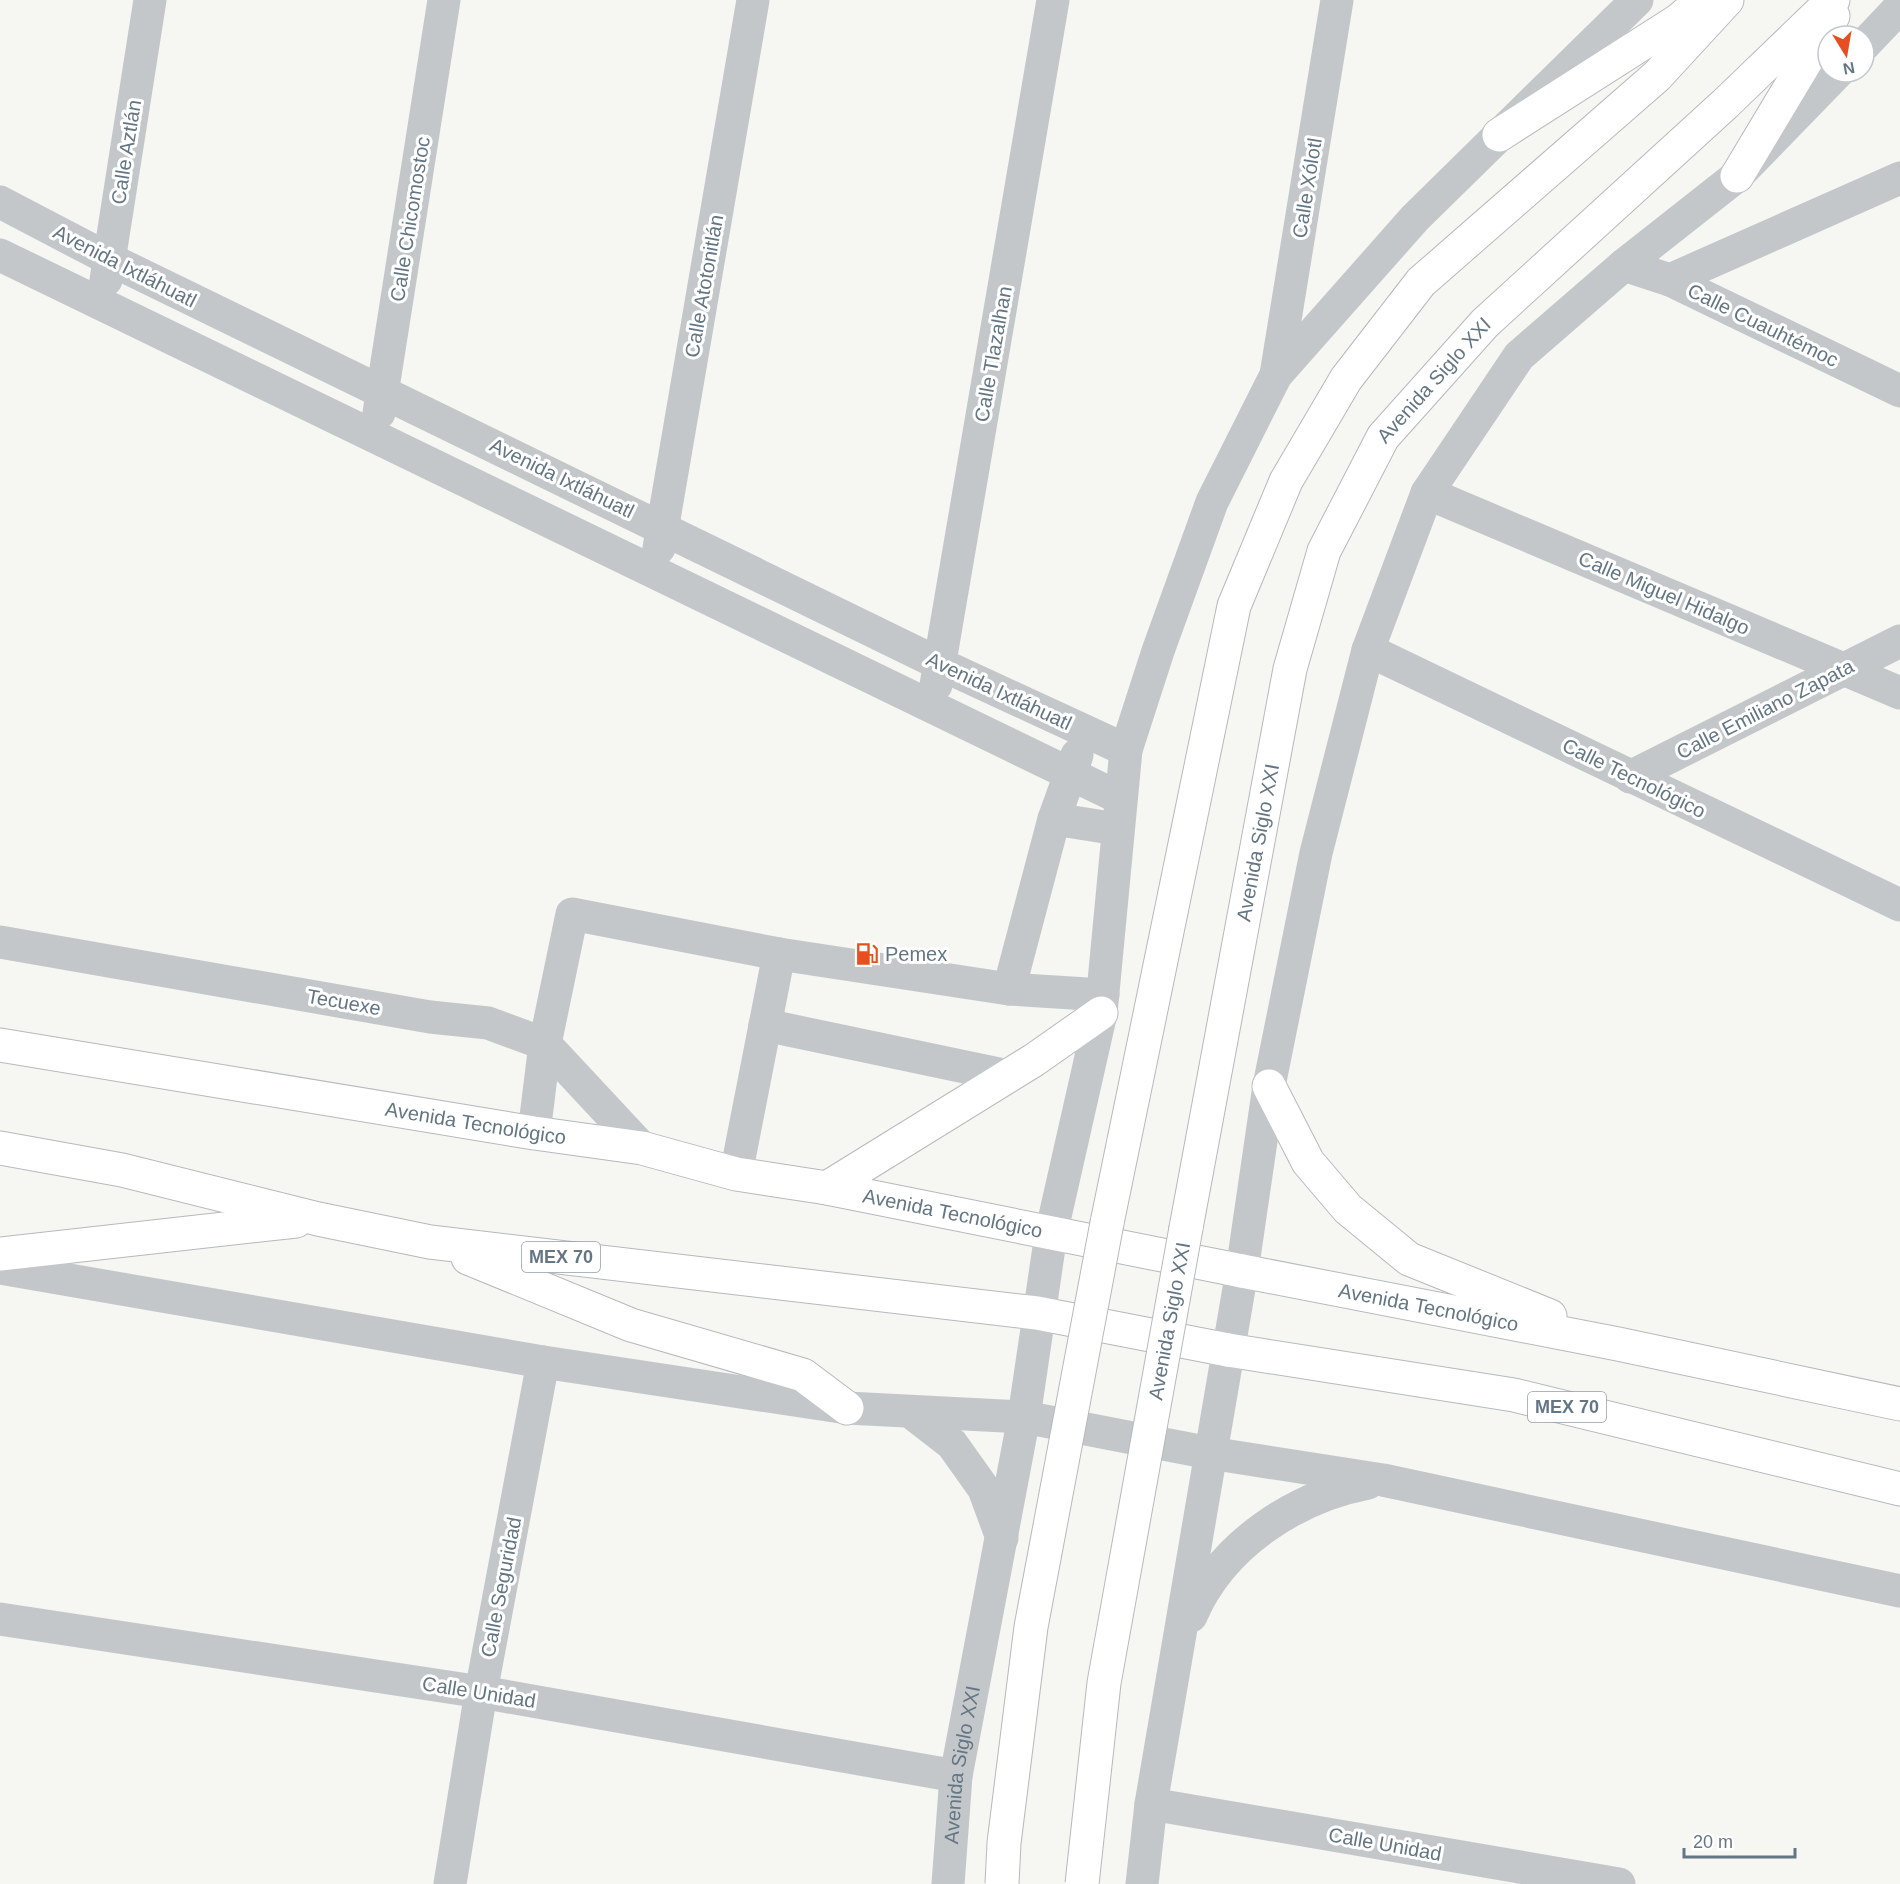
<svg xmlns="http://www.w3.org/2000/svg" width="1900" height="1884" font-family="Arial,sans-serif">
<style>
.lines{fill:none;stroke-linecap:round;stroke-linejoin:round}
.major-casing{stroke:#b6babe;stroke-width:35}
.highway-casing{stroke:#b6b9bc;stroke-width:35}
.minor{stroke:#c3c7ca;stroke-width:33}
.major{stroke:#fff;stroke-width:33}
.highway{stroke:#fff;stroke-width:33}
.highway-bridge-casing{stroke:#b6b9bc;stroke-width:35;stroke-linecap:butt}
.highway-bridge{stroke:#fff;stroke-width:33}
.labels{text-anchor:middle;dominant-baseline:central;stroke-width:6;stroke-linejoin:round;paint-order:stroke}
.shield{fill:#fff;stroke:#929fa9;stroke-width:1.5}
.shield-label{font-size:18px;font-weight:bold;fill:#647684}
.street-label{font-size:20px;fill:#647684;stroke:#fff}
.poi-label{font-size:20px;fill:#647684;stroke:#fff;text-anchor:start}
</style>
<rect width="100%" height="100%" fill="#f6f6f2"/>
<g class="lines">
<g class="major-casing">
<g id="major">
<path d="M1269,1086l39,76 40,47 61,50 141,57"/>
<path id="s2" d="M1242,1271l376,73 282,60"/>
<path d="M1228,1350l286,45 386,94"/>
</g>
</g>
<g class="highway-casing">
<g id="highway">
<path d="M1499,135l180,-115 23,-20"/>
<path d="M1737,176l96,-160"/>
<path id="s3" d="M0,1045l534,88 108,15 94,26 91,14 415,83"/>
<path d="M0,1148l122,22 196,49 112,23 607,71 191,37"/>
<path d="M827,1188l207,-128 67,-47"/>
<path d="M1107,1223l127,-617 52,-125 60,-102 75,-97 236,-206 70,-76"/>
<path id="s4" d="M1186,1228l104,-559 34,-118 59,-114 102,-114 240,-219 108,-104"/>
<path d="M0,1254l296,-33"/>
<path d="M468,1258l163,67 172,50 44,33"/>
</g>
</g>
<g class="minor">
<path d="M1864,45l36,-38"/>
<path d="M0,202l109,57 831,405 186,86"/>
<path d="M0,255l1120,543"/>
<path d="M1624,265l46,15 230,111"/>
<path d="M106,280l44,-280"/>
<path d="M1670,280l230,-102"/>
<path d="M1276,375l61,-375"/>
<path d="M379,413l65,-413"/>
<path d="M1427,493l473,200"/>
<path d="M659,548l94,-548"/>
<path d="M1368,650l532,255"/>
<path d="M936,685l117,-685"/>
<path d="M1077,755l-23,64 -45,170 94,6"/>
<path d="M1630,777l270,-136"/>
<path d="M1054,819l63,10"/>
<path d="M0,942l430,75 58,6 57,21 97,104"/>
<path d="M765,1025l243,51"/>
<path d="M534,1133l11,-89 27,-130 207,40"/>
<path d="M736,1174l43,-220 230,35"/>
<path d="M0,1268l543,94 304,46 177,9 186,36 173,27 517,111"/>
<path d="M912,1413l40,31 32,45 18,49"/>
<path d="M1191,1616c30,-71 104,-119 177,-133"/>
<path d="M0,1619l481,73 475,84"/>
<path d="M1151,1804l468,80"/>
<path d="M450,1884l31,-192 62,-330"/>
<path id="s1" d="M948,1884l8,-108 68,-359 27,-183 50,-221 25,-263 32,-99 54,-149 64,-127 139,-157 222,-218"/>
<path d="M1142,1884l9,-80 91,-533 27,-185 47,-233 52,-203 59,-157 92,-137 105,-91 113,-89 101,-104"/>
</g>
<use href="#major" class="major"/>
<use href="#highway" class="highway"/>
<g class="highway-bridge-casing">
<g id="highway-bridge">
<path d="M1002,1884l2,-41 27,-216 76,-404"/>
<path id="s5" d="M1082,1884l22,-201 82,-455"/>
</g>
</g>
<use href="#highway-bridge" class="highway-bridge"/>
</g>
<defs>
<g id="fuel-bare" transform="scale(1.8)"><path d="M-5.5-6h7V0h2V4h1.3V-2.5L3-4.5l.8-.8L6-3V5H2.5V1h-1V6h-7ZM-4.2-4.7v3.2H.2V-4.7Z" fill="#e74e20" stroke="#fff" stroke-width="2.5" paint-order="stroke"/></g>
</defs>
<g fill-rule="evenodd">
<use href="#fuel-bare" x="867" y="954"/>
</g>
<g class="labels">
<g class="shield">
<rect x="522" y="1242" width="78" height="30" rx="4.5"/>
<rect x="1528" y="1392" width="78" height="30" rx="4.5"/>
</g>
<g class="shield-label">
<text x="561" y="1257">MEX 70</text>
<text x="1567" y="1407">MEX 70</text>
</g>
<g class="street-label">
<text transform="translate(126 152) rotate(-81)">Calle Aztlán</text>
<text transform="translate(1307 188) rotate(-81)">Calle Xólotl</text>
<text transform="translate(410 219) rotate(-81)">Calle Chicomostoc</text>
<text transform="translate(125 266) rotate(27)">Avenida Ixtláhuatl</text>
<text transform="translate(704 286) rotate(-80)">Calle Atotonitlán</text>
<text transform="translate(1763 325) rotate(26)">Calle Cuauhtémoc</text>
<text transform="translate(993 354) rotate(-80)">Calle Tlazalhan</text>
<text stroke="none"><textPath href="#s4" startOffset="896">Avenida Siglo XXI</textPath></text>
<text transform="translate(562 478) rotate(26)">Avenida Ixtláhuatl</text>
<text transform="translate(1664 593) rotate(23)">Calle Miguel Hidalgo</text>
<text transform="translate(999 691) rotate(25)">Avenida Ixtláhuatl</text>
<text transform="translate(1765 709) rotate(-27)">Calle Emiliano Zapata</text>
<text transform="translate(1634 778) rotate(26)">Calle Tecnológico</text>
<text stroke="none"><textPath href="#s4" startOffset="392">Avenida Siglo XXI</textPath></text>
<text transform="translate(344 1002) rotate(10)">Tecuexe</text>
<text stroke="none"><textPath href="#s3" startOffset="482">Avenida Tecnológico</textPath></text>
<text stroke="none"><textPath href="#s3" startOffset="968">Avenida Tecnológico</textPath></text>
<text stroke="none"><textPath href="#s2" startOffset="190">Avenida Tecnológico</textPath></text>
<text stroke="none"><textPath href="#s5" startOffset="570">Avenida Siglo XXI</textPath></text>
<text transform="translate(501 1587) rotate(-79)">Calle Seguridad</text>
<text transform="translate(479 1692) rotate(9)">Calle Unidad</text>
<text stroke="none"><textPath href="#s1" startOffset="120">Avenida Siglo XXI</textPath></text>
<text transform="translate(1385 1844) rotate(10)">Calle Unidad</text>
</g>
<g class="poi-label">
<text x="885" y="954">Pemex</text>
</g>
</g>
<g transform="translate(1846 54) rotate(169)"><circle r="28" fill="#ffffff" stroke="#c1c8ce" stroke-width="1.5"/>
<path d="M0-4.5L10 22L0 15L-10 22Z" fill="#e74e20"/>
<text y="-9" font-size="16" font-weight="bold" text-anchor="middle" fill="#647684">N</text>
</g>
<path d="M1684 1848v9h111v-9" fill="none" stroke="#647684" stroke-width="3"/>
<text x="1693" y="1848" font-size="18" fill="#647684" stroke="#ffffff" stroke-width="4.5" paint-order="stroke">20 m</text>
</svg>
